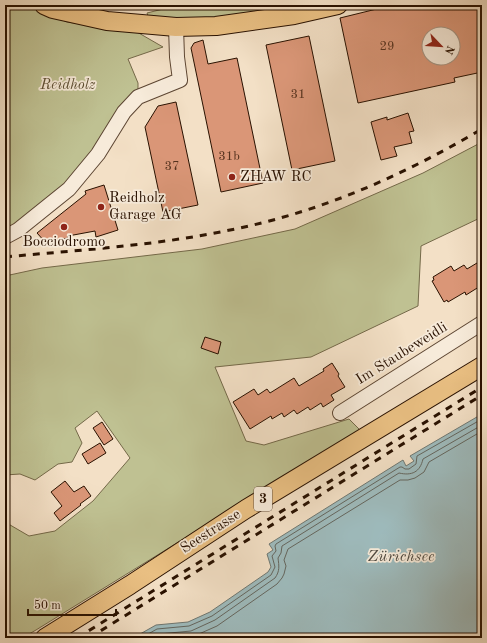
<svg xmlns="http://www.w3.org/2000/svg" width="487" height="643" font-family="'Old Standard TT',serif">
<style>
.green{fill:#bfc192;stroke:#746949}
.water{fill:#9ebbbd;stroke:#6f7771}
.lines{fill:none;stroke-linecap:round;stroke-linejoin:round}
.shore{stroke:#64665e;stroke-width:1}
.building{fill:#da9677;stroke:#291100;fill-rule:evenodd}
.minor-casing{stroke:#5c4532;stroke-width:16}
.major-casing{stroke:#291100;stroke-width:20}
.minor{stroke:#f7ebda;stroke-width:14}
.major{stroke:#eac083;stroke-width:18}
.rail{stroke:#291100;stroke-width:3;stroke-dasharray:7 7;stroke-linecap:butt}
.poi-dot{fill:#8f2418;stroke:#f7ebda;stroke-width:1.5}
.labels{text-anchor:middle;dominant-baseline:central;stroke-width:3.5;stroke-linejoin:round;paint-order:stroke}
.number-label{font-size:13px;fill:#55321e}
.shield{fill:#f7ebda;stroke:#675241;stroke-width:1}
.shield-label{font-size:14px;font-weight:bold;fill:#291100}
.park-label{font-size:15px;font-style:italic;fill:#5e4f33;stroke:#f7ebda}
.poi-label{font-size:15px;fill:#291100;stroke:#f7ebda;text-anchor:start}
.street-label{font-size:15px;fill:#291100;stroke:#f7ebda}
.water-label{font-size:16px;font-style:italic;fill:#524c42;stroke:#f7ebda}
</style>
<rect width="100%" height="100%" fill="#f3e0c6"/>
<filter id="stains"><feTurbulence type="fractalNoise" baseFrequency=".005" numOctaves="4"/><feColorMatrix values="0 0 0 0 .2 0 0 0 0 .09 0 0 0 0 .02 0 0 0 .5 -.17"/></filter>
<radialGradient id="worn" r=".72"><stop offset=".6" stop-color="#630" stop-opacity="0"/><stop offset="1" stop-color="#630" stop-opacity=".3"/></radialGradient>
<g class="green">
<path d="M5,5h22l40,17 70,10 26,15 -35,12 10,24v14l-69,92 -64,43z"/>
<path d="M175,5h110v2l-70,11h-54l-13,-2 -1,-3 24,-6z"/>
<path d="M482,142v75l-61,29 -3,60 -107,51 -96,10 31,74 18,4 85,-26 11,11 -324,200 -14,8h-17v-116l24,14 26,-5 38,-30 37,-43 -33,-47 -22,17 7,15 -10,19 -14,2 -23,16 -15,-6 -15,1v-199l37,-8 160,-19 93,-20 128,-56z"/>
</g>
<path class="water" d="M482,414v224h-349l23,-13 32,-3 22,-10 58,-40 3,-5 -4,-13 6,-4 -4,-6 134,-84 3,6 8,-5 -4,-5z"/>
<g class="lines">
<g class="shore">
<path d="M141,638l16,-9 32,-3 23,-10 59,-41 4,-8 -3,-11 4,-5 -1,-5 1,-2 124,-77h2l3,2h4l7,-5 1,-8 65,-37"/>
<path d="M151,638l8,-4 32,-3 24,-11 60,-42c5,-7 4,-12 3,-20l3,-5 1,-7 117,-73c13,3 21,-1 24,-14l59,-34"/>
<path d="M182,638l10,-1 25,-11 60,-42 5,-6 2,-4 2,-8 -2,-6 4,-11 112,-69h8l7,-2 9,-6 5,-10 53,-31"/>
</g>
</g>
<g class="building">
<path d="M393,5h89v67l-28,6 1,4 -97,21 -18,-85zM429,34h24v24h-24z"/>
<path d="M309,36l26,125 -43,9 -26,-125z"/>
<path d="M203,40l5,24 29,-6 26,125 -42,9 -30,-144 3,-5z"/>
<path d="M176,102l22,103 -35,7 -18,-85 13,-21z"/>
<path d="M408,113l6,18 -5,1 3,11 -18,4 3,9 -16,4 -10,-38 16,-5v3z"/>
<path d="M104,185l14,45 -22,7 -1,-6 -27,5v2l-15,3 -2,-1 -5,3 -9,-10 49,-39 -1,-3z"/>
<path d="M482,260v25l-16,10 -1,-3 -17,10 -1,-2 -3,2 -12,-21 2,-1 -1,-3 18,-11 3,5 10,-6 3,4z"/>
<path d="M205,337l16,5 -3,12 -17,-6z"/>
<path d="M332,363l7,11 -1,2 7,11 -14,8 3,5 -11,7 -2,-4 -11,7 -2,-3 -11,7 -3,-4 -10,7 -2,-4 -10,6 -1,-3 -21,13 -17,-27 21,-13 4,6 9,-6 3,4 24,-15 5,8 25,-15 -1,-2z"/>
<path d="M102,422l11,17 -9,6 -11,-17z"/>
<path d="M100,443l6,10 -18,11 -6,-10z"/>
<path d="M65,481l9,11 10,-6 7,10 -11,8 1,1 -21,16 -6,-8 8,-7 -11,-14z"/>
</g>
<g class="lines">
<g class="minor-casing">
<g id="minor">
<path d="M5,237l13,-7 51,-41 29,-35 26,-42 14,-15 42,-17 -3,-23 -1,-30"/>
<path d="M340,413l142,-90"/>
</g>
</g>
<g class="major-casing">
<g id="major">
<path d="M44,5l9,4 54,12 69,6 40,-1 78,-11 44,-10"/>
<path d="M45,638l85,-53 116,-76 236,-143"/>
</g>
</g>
<use href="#minor" class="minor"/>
<use href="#major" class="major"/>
<g class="rail">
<path d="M5,257c73,-7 147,-11 220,-26 94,-18 175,-54 257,-102"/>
<path d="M77,638l405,-251"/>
<path d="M89,638l393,-243"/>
</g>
</g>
<g class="poi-dot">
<circle cx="232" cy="177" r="4"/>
<circle cx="101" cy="207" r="4"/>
<circle cx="64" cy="227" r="4"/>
</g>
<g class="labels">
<g class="number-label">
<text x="387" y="46">29</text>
<text x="298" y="94">31</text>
<text x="229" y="156">31b</text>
<text x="172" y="166">37</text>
</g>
<rect class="shield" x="254" y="487" width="18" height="24" rx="3"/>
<g class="shield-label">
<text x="263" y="499">3</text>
</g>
<g class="park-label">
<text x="68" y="85">Reidholz</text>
</g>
<g class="poi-label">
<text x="240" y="177">ZHAW RC</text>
<text x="109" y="198">Reidholz<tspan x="109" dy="17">Garage AG</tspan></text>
<text x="64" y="242" text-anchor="middle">Bocciodromo</text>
</g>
<g class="street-label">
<text transform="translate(402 354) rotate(-32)">Im Staubeweidli</text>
<text transform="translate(211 532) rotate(-33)">Seestrasse</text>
</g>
<g class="water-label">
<text x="401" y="557">Zürichsee</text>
</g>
</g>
<rect width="487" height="643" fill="none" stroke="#f3e0c6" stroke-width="20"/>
<rect x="6" y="6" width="475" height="631" fill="none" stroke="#291100" stroke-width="2"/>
<rect x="10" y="10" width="467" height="623" fill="none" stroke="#291100"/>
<g transform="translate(441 46) rotate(115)"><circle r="19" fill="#f7ebda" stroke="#a59483"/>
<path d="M0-3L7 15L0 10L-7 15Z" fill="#8f2418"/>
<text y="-6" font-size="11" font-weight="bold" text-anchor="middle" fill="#291100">N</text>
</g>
<path d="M28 609v6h88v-6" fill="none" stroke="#291100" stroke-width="2"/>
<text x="34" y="609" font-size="12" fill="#291100" stroke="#f7ebda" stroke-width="3" paint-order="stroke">50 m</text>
<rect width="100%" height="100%" filter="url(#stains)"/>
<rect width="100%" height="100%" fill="url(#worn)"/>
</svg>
